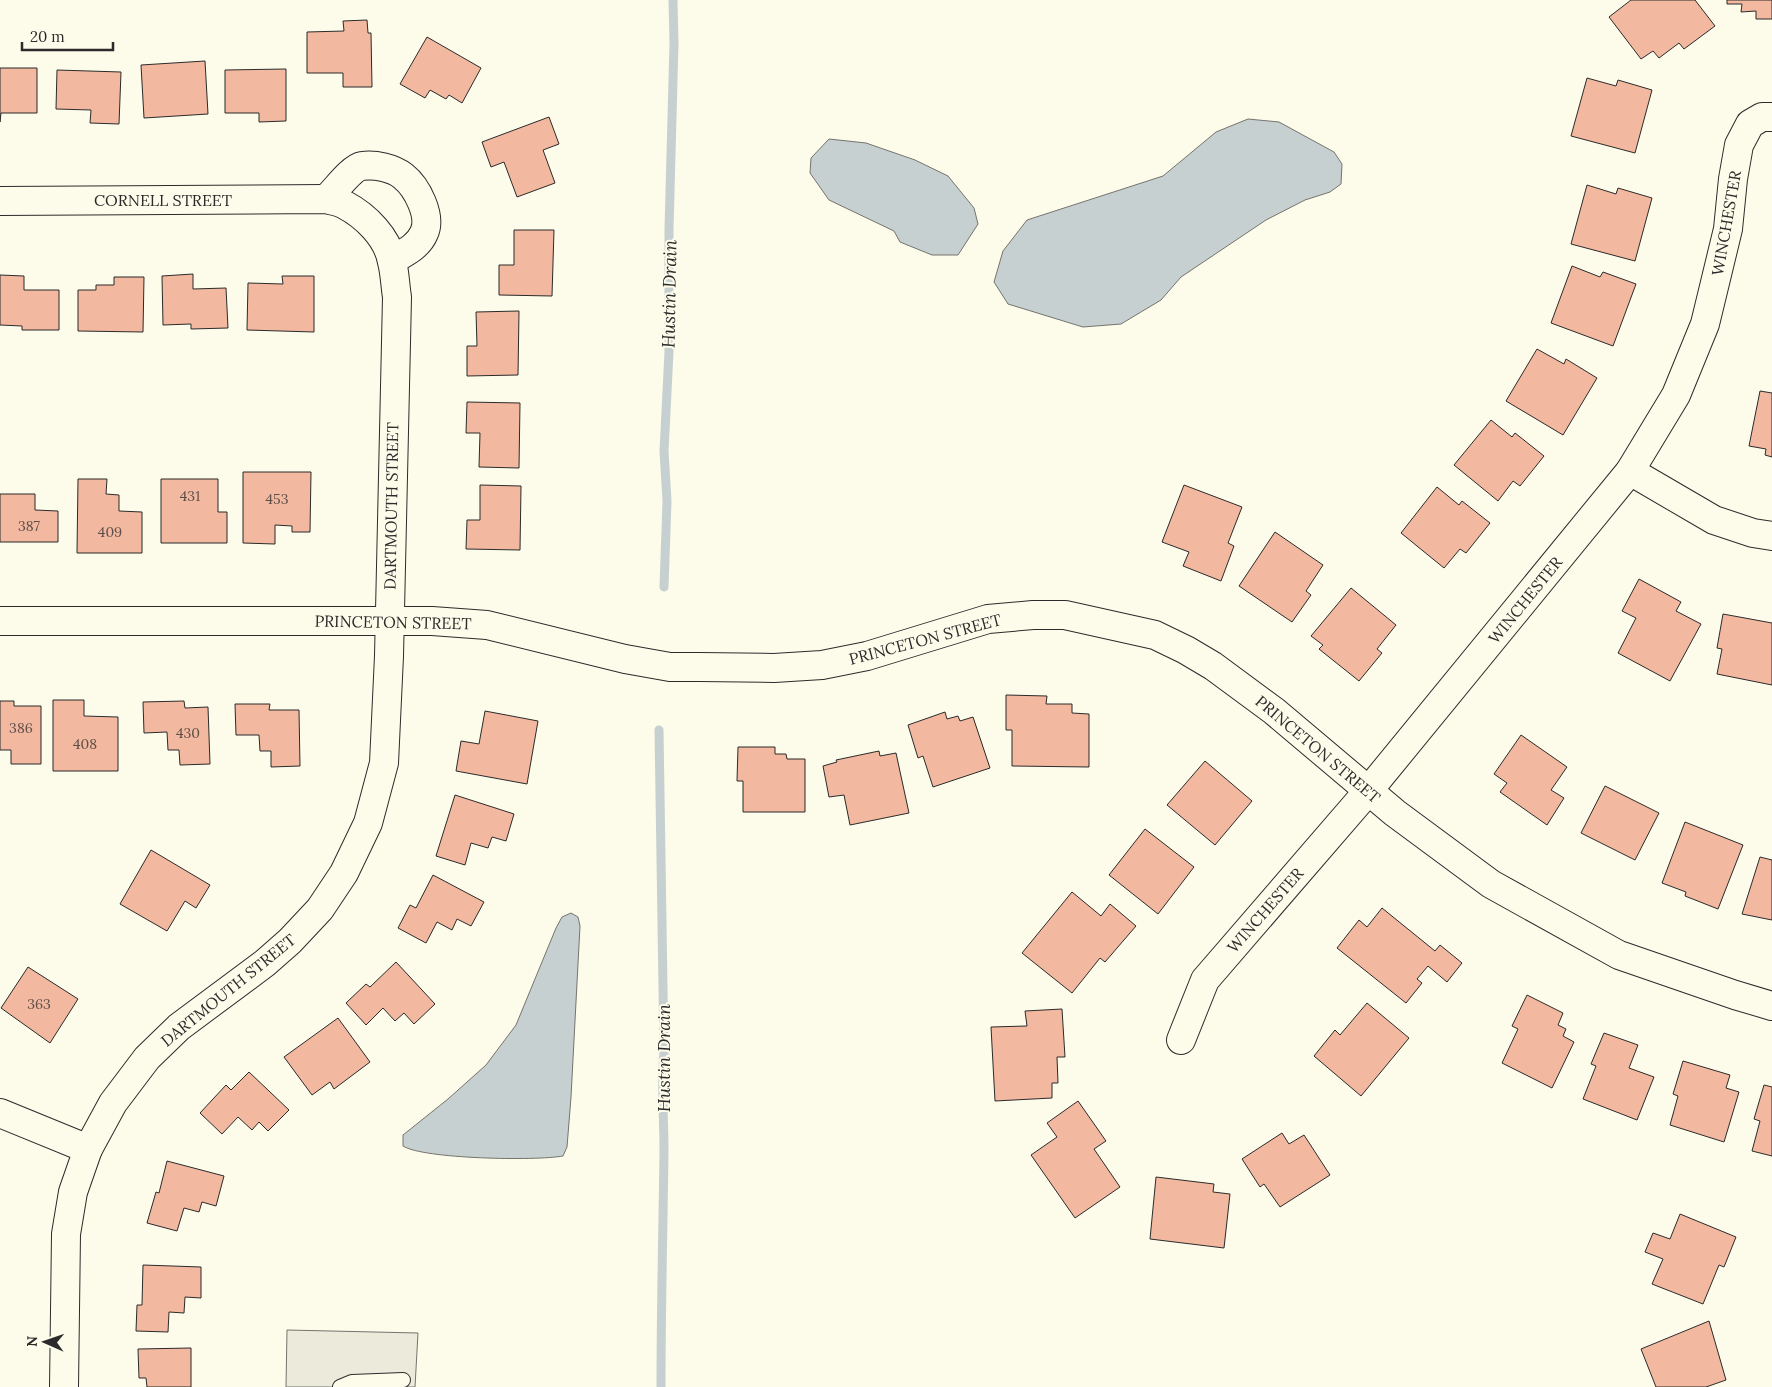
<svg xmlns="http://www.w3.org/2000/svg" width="1772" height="1387" font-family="Lora,serif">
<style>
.parking{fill:#eceadb;stroke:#74746e}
.water{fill:#c7d0d0;stroke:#74746e}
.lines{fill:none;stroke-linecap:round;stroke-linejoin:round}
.stream{stroke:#c7d0d0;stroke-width:9}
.building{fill:#f2b8a0;stroke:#2b2b2b}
.lane-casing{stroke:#2b2b2b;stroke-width:16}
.street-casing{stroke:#2b2b2b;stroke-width:30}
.lane{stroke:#fdfbea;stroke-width:14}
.street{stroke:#fdfbea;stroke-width:28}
.labels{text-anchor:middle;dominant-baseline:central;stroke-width:4;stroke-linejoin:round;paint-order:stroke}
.number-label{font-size:14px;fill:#5d4e48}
.street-label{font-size:16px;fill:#2b2b2b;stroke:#fdfbea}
.water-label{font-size:18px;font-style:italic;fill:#2b2b2b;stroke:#fdfbea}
</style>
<rect width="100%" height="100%" fill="#fdfbea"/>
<path class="parking" d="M287,1330l131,3 -3,54h-129z"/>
<g class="water">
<path d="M1248,119l31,3 55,30 8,12 -1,20 -11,8 -25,8 -39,20 -85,57 -20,23 -40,24 -38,3 -75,-23 -14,-22 9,-31 24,-31 136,-44 53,-44z"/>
<path d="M829,139l37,4 49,17 33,16 26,32 4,16 -20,31h-26l-32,-13 -6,-11 -65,-31 -19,-27 1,-15z"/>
<path d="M571,913l7,4 2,9 -9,171 -4,50 -4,9c-27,5 -140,3 -160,-10v-11l45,-36 38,-34 30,-40 40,-97 6,-11z"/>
</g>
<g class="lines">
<g class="stream">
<path d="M664,587l3,-86 -3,-50 5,-99v-123l5,-186 -1,-43"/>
<path d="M659,730l5,322c-3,33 0,66 0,99 -1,79 -3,157 -3,236"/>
</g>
</g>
<g class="building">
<path d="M1631,0h64l20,26 -31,23 -5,-6 -20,15 -6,-7 -12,8 -32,-42z"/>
<path d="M1727,0h45v19h-16v-8l-15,1 1,-8h-15z"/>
<path d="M367,20l1,13h3l1,54h-29v-14h-36v-41l37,-1 -1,-10z"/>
<path d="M427,37l54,31 -19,35 -13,-8 -3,4 -16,-9 -5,8 -25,-14z"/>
<path d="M205,61l3,53 -64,4 -3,-53z"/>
<path d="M0,68h37v45h-36l-1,9z"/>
<path d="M286,69v52l-27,1v-9h-34v-43z"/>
<path d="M57,70l64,2 -2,52 -29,-1 1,-13 -35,-1z"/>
<path d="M1587,78l29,8 2,-6 34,10 -17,63 -64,-17z"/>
<path d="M549,117l10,27 -16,6 12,33 -38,14 -13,-35 -13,5 -9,-25z"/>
<path d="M1587,185l29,9 2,-6 34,10 -17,63 -64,-17z"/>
<path d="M514,230h40l-2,66 -53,-1v-30h15z"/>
<path d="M1572,266l28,11 3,-5 33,12 -23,62 -62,-23z"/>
<path d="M193,274v15l33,-1 2,40 -37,1v-5l-28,1 -1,-49z"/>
<path d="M0,275l24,1v14h35v40h-37v-4l-22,-1z"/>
<path d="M282,276h32v56l-67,-2 1,-47 35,1z"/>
<path d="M114,277h30l-1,55 -65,-1v-41h18v-5h18z"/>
<path d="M519,311l-1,64 -51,1v-30h10l-1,-34z"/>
<path d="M1537,349l27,15 2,-5 31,19 -34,57 -57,-34z"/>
<path d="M1760,391l12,2v64l-7,-2 1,-6 -17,-3z"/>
<path d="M467,402l53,1 -1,65 -40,-1 1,-34h-14z"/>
<path d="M1491,420l21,17 3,-4 29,23 -24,30 -7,-5 -15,20 -44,-36z"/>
<path d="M243,472h68l-1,60h-18v-6l-17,-1v19l-32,-1z"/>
<path d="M78,479h29l-1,15 13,1v16l23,1v41h-65z"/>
<path d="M161,479h57v33h9v31h-66z"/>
<path d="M480,485l41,1 -1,64 -54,-1 1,-29h13z"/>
<path d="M1184,485l58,22 -14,36 6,3 -13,35 -38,-15 6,-14 -27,-10z"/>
<path d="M1437,487l22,18 3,-4 28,22 -24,30 -6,-4 -16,19 -43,-35z"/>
<path d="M0,494h35v16l23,1v31h-58z"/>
<path d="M1275,532l48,33 -17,26 5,4 -19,27 -53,-36z"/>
<path d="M1639,579l42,23 -5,9 25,13 -31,57 -52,-28 18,-35 -14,-7z"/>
<path d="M1351,588l45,37 -19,24 5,4 -23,28 -40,-32 4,-4 -12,-9z"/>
<path d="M1723,614l49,9v62l-55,-11 5,-25 -5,-1z"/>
<path d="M1006,695l41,1 -1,8h26v9l17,1v53l-77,-1v-36h-6z"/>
<path d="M53,700h31v16l34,1v54h-65z"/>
<path d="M0,701h14v5h27v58h-30v-14h-11z"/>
<path d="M184,701l1,7 23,-1 2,57 -30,1 -1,-15h-11l-1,-18 -23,1 -1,-31z"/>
<path d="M235,704h35l-1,6h30l1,56 -29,1v-16h-11l-1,-16h-23z"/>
<path d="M485,711l53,10 -11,63 -71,-13 5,-30 18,3z"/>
<path d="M945,712l2,7 11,-3 2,5 13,-4 17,51 -57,19 -10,-31 -5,2 -10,-33z"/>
<path d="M1521,735l46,32 -16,23 13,8 -17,27 -47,-33 7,-9 -13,-9z"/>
<path d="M738,747h37v7h11l1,5h18v53h-62v-31h-6z"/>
<path d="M879,751l1,5 16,-3 13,60 -59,12 -6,-30 -15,2 -6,-31 14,-4 -1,-2z"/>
<path d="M1205,761l47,40 -37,44 -48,-40z"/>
<path d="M1605,786l54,27 -24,47 -54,-27z"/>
<path d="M455,795l59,19 -8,27 -14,-4 -4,11 -17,-5 -6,22 -29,-9z"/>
<path d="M1685,822l58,23 -25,64 -33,-13 1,-4 -24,-9z"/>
<path d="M1145,829l49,38 -36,47 -49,-39z"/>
<path d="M151,850l59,35 -14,23 -11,-7 -18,30 -47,-27z"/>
<path d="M1760,857l12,3v60l-30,-6z"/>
<path d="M433,875l51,27 -13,24 -14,-7 -5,11 -15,-8 -11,21 -28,-15 12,-23 6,3z"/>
<path d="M1072,892l29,24 9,-12 26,22 -31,36 -5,-4 -28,35 -50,-40z"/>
<path d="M1382,908l53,43 5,-6 22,18 -15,19 -19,-16 -11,13 5,4 -16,20 -69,-55 22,-28 8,7z"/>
<path d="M396,962l39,42 -21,20 -10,-11 -9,8 -12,-13 -17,17 -20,-22 20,-19 4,3z"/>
<path d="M28,967l50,32 -28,44 -49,-35z"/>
<path d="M1527,995l36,18 -5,12 8,4 -3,7 11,6 -22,46 -50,-25 16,-34 -6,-3z"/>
<path d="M1367,1003l42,35 -48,58 -47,-40 21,-26 5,5z"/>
<path d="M1062,1009l3,48h-8l1,26h-6v15l-57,3 -4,-74 36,-1 -2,-15z"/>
<path d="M338,1018l32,44 -36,27 -4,-7 -18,13 -28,-38z"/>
<path d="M1604,1033l34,12 -9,23 25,9 -17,43 -54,-21 13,-33 -5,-2z"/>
<path d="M1683,1061l47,14 -4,13 13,4 -15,50 -54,-17 8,-29 -5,-2z"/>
<path d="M249,1072l40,38 -21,21 -9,-9 -7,8 -14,-13 -16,17 -22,-21 26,-28 5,5z"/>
<path d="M1764,1085l8,2v69l-20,-5 8,-30 -6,-2z"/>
<path d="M1078,1101l28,40 -12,8 26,38 -45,31 -44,-63 26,-18 -10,-14z"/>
<path d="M1282,1133l7,11 15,-9 26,40 -50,32 -16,-23 -4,3 -18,-28z"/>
<path d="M167,1161l57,15 -8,30 -14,-4 -3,10 -15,-4 -7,23 -30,-8 9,-31 3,1z"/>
<path d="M1156,1177l58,7 -1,8 17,2 -6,54 -74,-9z"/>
<path d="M1680,1214l56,23 -12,30 -5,-2 -16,39 -51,-20 11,-25 -18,-7 8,-19 17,6z"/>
<path d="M143,1265l58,2v31l-16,-1 -1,16 -15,-1 -1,20 -32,-1 1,-26h5z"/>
<path d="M1709,1321l17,59 -20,7h-50l-15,-38z"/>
<path d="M191,1348v39h-44l-1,-9h-7l-1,-29z"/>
</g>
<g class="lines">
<g class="lane-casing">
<path id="lane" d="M340,1387l12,-5 51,-2"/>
</g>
<g class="street-casing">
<g id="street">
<path d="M326,199c9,-8 25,-31 36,-33 13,-2 31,2 41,10 14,11 29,40 21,57 -6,14 -20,20 -32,27"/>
<path d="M0,201l326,-2c7,2 14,3 19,6 21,11 43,33 47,57 3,11 3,23 5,35l-8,359 -5,107 -16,60 -24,50 -24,36 -30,32 -25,22 -86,64 -32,31 -34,45 -25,46 -15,43 -7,42 -2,153"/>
<path d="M1630,471l84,49 39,13 19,3"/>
<path d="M0,621h432l55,4 138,34 45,8h29l75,1 48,-3 45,-9 121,-37 45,-4h32l90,20 31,15 27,16 61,45 121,102 96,71 128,71 116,40 37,11"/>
<path d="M1181,1040l24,-60 164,-190 261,-319 46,-76 29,-71 23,-95 5,-50 6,-34 11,-21 12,-7h10"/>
<path d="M0,1113l88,36"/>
</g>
</g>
<use href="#lane" class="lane"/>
<use href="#street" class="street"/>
</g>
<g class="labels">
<g class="number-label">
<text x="190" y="496">431</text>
<text x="277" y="499">453</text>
<text x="29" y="526">387</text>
<text x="110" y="532">409</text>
<text x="21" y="728">386</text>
<text x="188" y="733">430</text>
<text x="85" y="744">408</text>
<text x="39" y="1004">363</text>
</g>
<g class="street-label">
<text x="163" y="200">CORNELL STREET</text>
<text transform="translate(1726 223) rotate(-80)">WINCHESTER</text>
<text transform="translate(391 506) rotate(-89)">DARTMOUTH STREET</text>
<text transform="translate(1525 600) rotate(-51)">WINCHESTER</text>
<text transform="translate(393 622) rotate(1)">PRINCETON STREET</text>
<text transform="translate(925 639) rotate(-15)">PRINCETON STREET</text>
<text transform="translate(1318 749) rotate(40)">PRINCETON STREET</text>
<text transform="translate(1265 910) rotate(-49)">WINCHESTER</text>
<text transform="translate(228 990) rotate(-39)">DARTMOUTH STREET</text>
</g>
<g class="water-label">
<text transform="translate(669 294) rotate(-89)">Hustin Drain</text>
<text transform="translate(663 1058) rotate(-90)">Hustin Drain</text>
</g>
</g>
<g transform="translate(45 1342) rotate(272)" stroke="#fdfbea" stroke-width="4" paint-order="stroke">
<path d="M0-4L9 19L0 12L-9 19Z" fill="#2b2b2b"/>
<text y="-8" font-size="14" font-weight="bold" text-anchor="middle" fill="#2b2b2b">N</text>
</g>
<path d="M22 42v8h91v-8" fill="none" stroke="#2b2b2b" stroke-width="2.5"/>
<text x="30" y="42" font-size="15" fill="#2b2b2b" stroke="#fdfbea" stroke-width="4" paint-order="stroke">20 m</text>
</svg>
